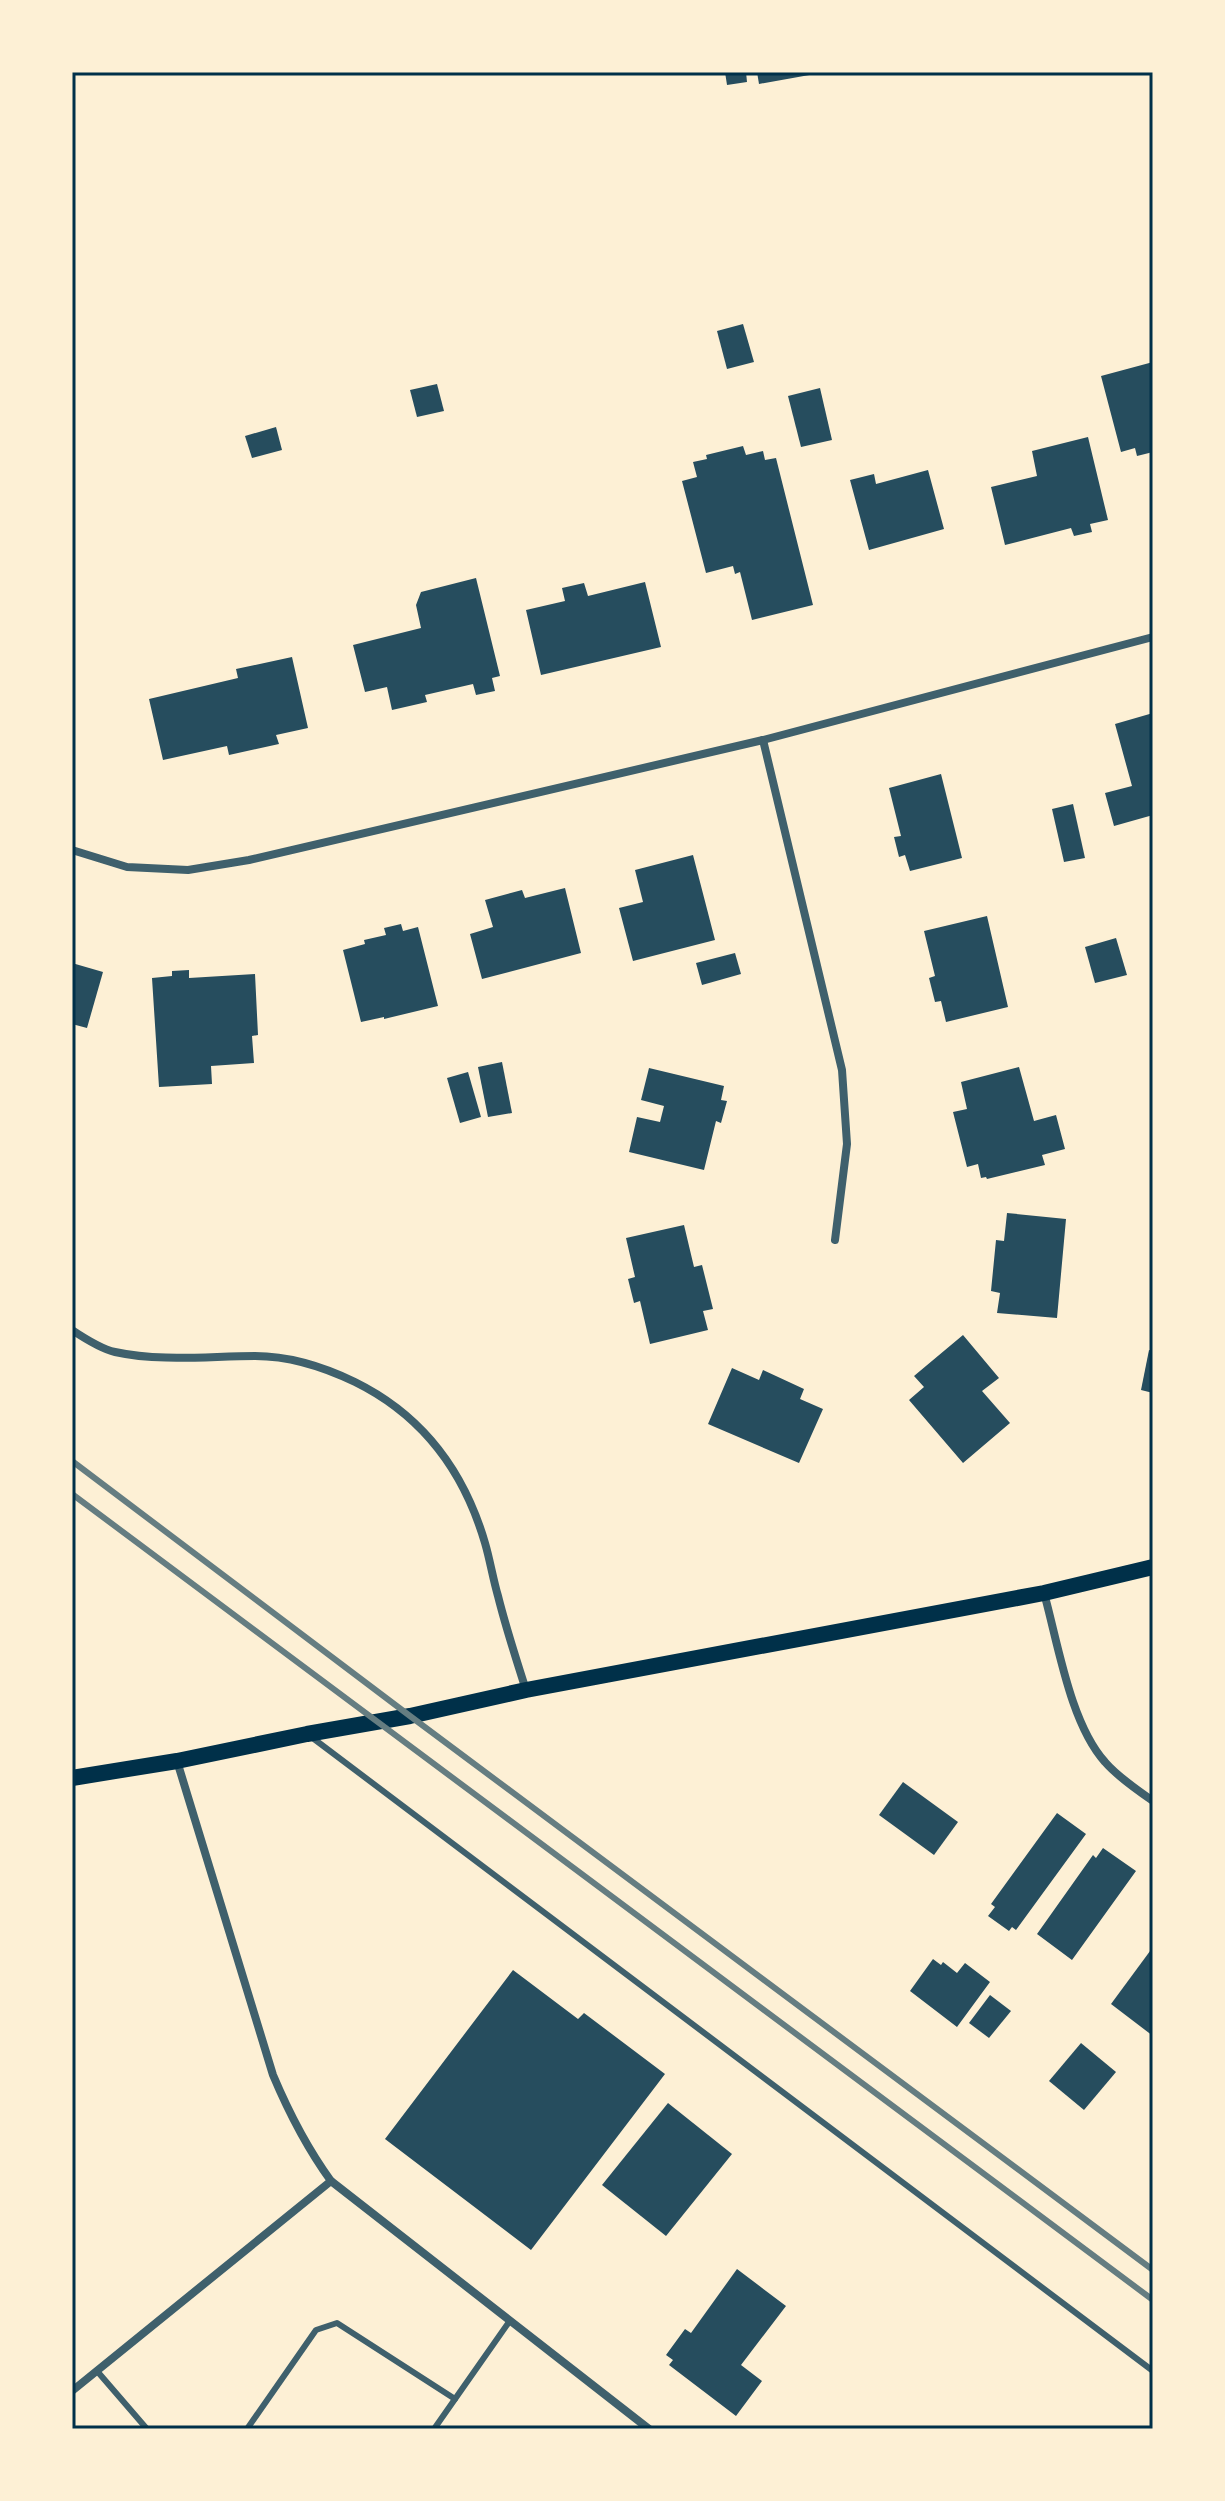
<svg xmlns="http://www.w3.org/2000/svg" width="1225" height="2501" font-family="Arial,sans-serif">
<style>
.building{fill:#264d5e}
.lines{fill:none;stroke-linecap:round;stroke-linejoin:round}
.service{stroke:#3f606c;stroke-width:6}
.minor{stroke:#3f606c;stroke-width:8}
.secondary{stroke:#003049;stroke-width:16}
.rail{stroke:#657d81;stroke-width:6}
.neatline{fill:none;stroke:#003049;stroke-width:3}
</style>
<rect width="100%" height="100%" fill="#fdf0d5"/>
<g class="building">
<path d="M725,72h21l1,10 -20,3z"/>
<path d="M757,72h58v2l-56,10z"/>
<path d="M743,324l11,38 -27,7 -10,-38z"/>
<path d="M1153,362v90l-16,4 -2,-8 -14,4 -20,-76z"/>
<path d="M437,384l7,27 -27,6 -7,-27z"/>
<path d="M820,388l12,52 -31,7 -13,-51z"/>
<path d="M276,427l6,23 -30,8 -7,-22z"/>
<path d="M1088,437l20,83 -18,4 2,8 -18,4 -3,-8 -66,17 -14,-58 46,-11 -5,-25z"/>
<path d="M743,446l3,9 17,-4 2,9 11,-2 37,147 -61,15 -12,-48 -5,2 -2,-8 -27,7 -24,-92 15,-4 -4,-15 14,-3 -1,-4z"/>
<path d="M928,470l16,59 -75,21 -19,-70 24,-6 2,10z"/>
<path d="M476,578l24,98 -8,2 3,13 -19,4 -3,-11 -48,11 2,7 -35,8 -5,-23 -22,5 -12,-47 68,-17 -5,-23 5,-13z"/>
<path d="M645,582l16,65 -120,28 -15,-65 39,-9 -3,-13 22,-5 4,13z"/>
<path d="M292,657l16,71 -32,7 3,9 -50,11 -2,-9 -64,14 -14,-61 89,-21 -2,-9z"/>
<path d="M1153,713v102l-39,11 -9,-33 27,-7 -17,-62z"/>
<path d="M941,774l21,84 -52,13 -5,-16 -6,2 -5,-20 7,-1 -12,-48z"/>
<path d="M1073,804l12,54 -21,4 -12,-53z"/>
<path d="M693,855l22,85 -82,21 -14,-53 24,-6 -8,-32z"/>
<path d="M565,888l16,65 -99,26 -12,-45 23,-7 -8,-27 37,-10 3,8z"/>
<path d="M987,916l21,91 -62,15 -5,-21 -6,1 -6,-24 6,-2 -11,-45z"/>
<path d="M401,924l2,7 15,-4 20,79 -54,13v-2l-23,5 -18,-72 22,-6 -1,-4 22,-5 -2,-7z"/>
<path d="M1116,938l11,37 -32,8 -10,-36z"/>
<path d="M735,953l6,21 -39,11 -6,-22z"/>
<path d="M72,963l31,9 -16,56 -15,-4z"/>
<path d="M189,970v8l66,-4 3,61 -6,1 2,27 -43,3 1,18 -53,3 -7,-109 20,-2v-5z"/>
<path d="M502,1062l10,51 -24,4 -10,-50z"/>
<path d="M1019,1067l15,54 22,-6 9,34 -23,6 3,10 -58,14 -1,-2 -5,1 -3,-14 -11,3 -14,-55 14,-3 -6,-27z"/>
<path d="M649,1068l75,18 -3,14 6,1 -6,22 -5,-2 -12,49 -75,-18 8,-35 23,5 4,-16 -23,-6z"/>
<path d="M468,1072l13,45 -21,6 -13,-45z"/>
<path d="M1007,1213l59,6 -9,99 -60,-5 3,-20 -9,-2 5,-51 8,1z"/>
<path d="M684,1225l10,42 8,-2 11,44 -10,2 5,19 -58,14 -10,-43 -6,2 -6,-24 7,-2 -9,-39z"/>
<path d="M963,1335l36,43 -17,13 28,32 -47,40 -54,-63 15,-13 -10,-11z"/>
<path d="M1149,1350l4,1v42l-12,-3z"/>
<path d="M732,1368l27,12 4,-10 41,19 -4,10 23,10 -24,54 -91,-39z"/>
<path d="M903,1782l55,40 -24,33 -55,-40z"/>
<path d="M1057,1813l29,21 -70,96 -4,-3 -3,4 -21,-15 7,-9 -4,-3z"/>
<path d="M1103,1848l33,23 -64,89 -35,-26 56,-79 3,3z"/>
<path d="M1153,1947v89l-42,-32z"/>
<path d="M933,1959l8,6 2,-3 14,11 8,-10 25,19 -33,45 -47,-36z"/>
<path d="M513,1970l65,49 6,-6 81,61 -134,176 -146,-111z"/>
<path d="M990,1995l21,16 -22,27 -20,-15z"/>
<path d="M1081,2043l35,29 -32,38 -35,-29z"/>
<path d="M668,2103l64,51 -66,82 -64,-51z"/>
<path d="M737,2269l49,37 -45,59 21,16 -26,35 -67,-51 4,-5 -7,-5 19,-26 6,4z"/>
</g>
<g class="lines">
<g class="service">
<path d="M310,1736l843,635"/>
<path d="M97,2371l50,58"/>
<path d="M247,2429l69,-99 21,-7 118,76"/>
<path d="M434,2429l75,-107"/>
</g>
<g class="minor">
<path d="M763,740l79,330 5,74 -12,96"/>
<path d="M72,850l55,17 61,3 61,-10 514,-120 390,-103"/>
<path d="M72,1330c12,8 29,19 43,22 46,10 94,4 140,4 35,0 69,11 100,26 67,33 109,89 130,161 5,17 8,36 13,53 8,32 18,63 28,94"/>
<path d="M1044,1593c14,50 26,130 61,169 12,14 32,28 48,39"/>
<path d="M177,1761l96,314c16,38 34,73 58,106l318,248"/>
<path d="M72,2391l259,-210"/>
</g>
<path class="secondary" d="M72,1778l105,-17 130,-27 103,-18 116,-26 518,-97 109,-26"/>
<g class="rail">
<path d="M72,1461l338,255 743,554"/>
<path d="M72,1494l1081,806"/>
</g>
</g>
<rect width="1225" height="2501" fill="none" stroke="#fdf0d5" stroke-width="148"/>
<rect x="74" y="74" width="1077" height="2353" class="neatline"/>
</svg>
